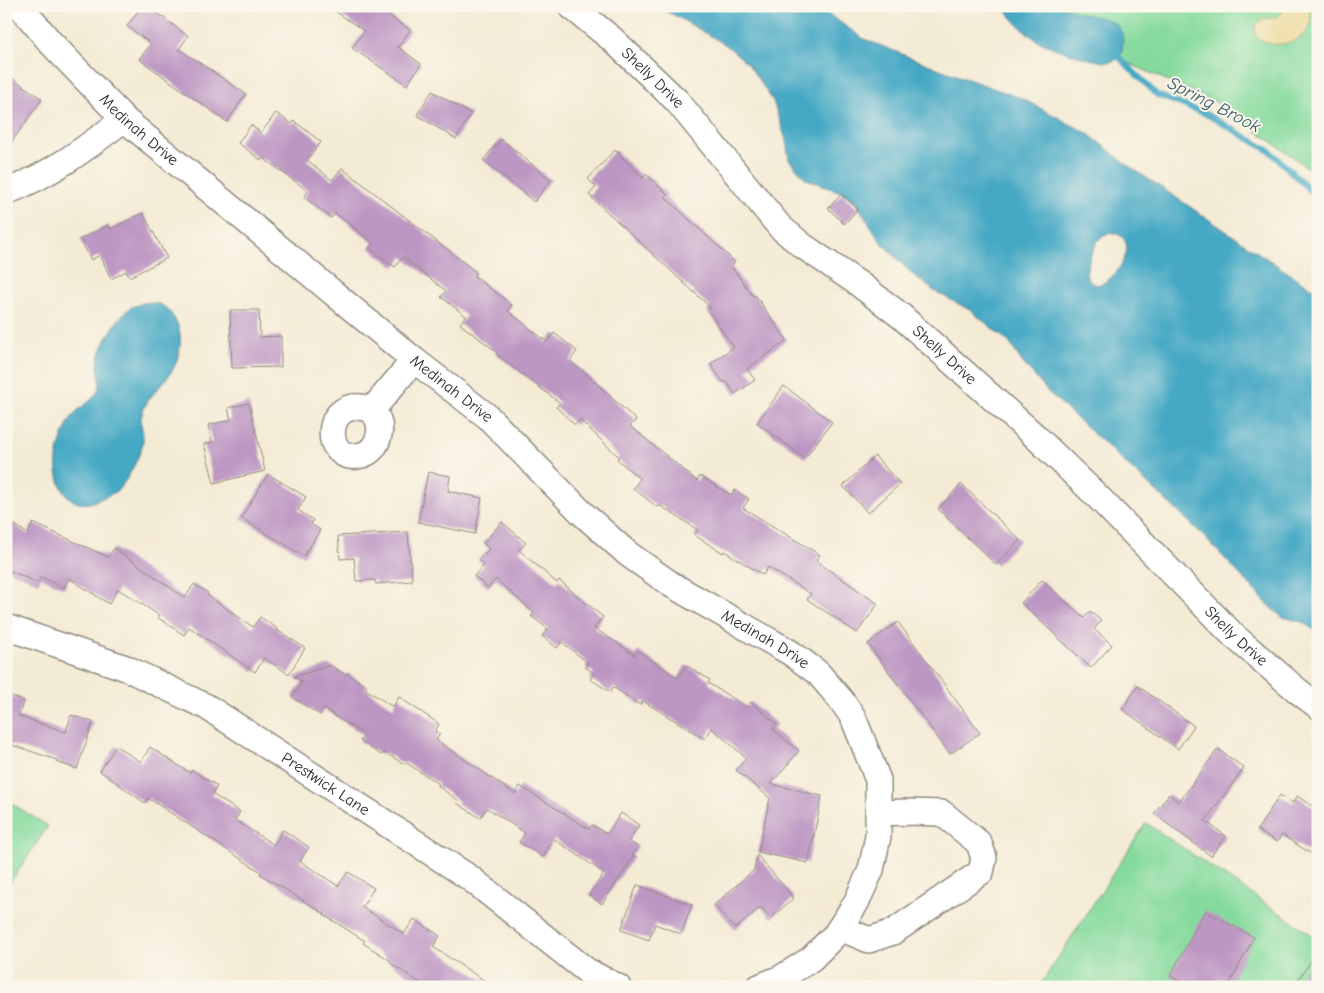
<svg xmlns="http://www.w3.org/2000/svg" width="1324" height="993" font-family="'Comic Neue',sans-serif">
<style>
.green{fill:#85da9d;stroke:#588264}
.sand{fill:#eeda9e;stroke:#8c8264}
.water{fill:#44a8c4;stroke:#386a78;fill-rule:evenodd}
.lines{fill:none;stroke-linecap:round;stroke-linejoin:round}
.stream{stroke:#44a8c4;stroke-width:6}
.building{fill:#bd97c3}
.minor-casing{stroke:#908b80;stroke-width:28}
.minor{stroke:#fff;stroke-width:25}
.labels{text-anchor:middle;dominant-baseline:central;stroke-width:4;stroke-linejoin:round;paint-order:stroke}
.street-label{font-size:16px;fill:#2b2b2b;stroke:#fbf7ec}
.water-label{font-size:18px;font-style:italic;fill:#355d68;stroke:#fbf7ec}
</style>
<rect width="100%" height="100%" fill="#fbf7ec"/>
<filter id="ink" filterUnits="userSpaceOnUse"><feTurbulence type="fractalNoise" baseFrequency=".02" numOctaves="2"/><feDisplacementMap in="SourceGraphic" scale="10" xChannelSelector="R" yChannelSelector="G"/><feConvolveMatrix kernelMatrix="1 2 1 2 8 2 1 2 1" color-interpolation-filters="sRGB"/></filter>
<filter id="wash" filterUnits="userSpaceOnUse"><feTurbulence type="fractalNoise" baseFrequency=".0096" numOctaves="4" result="noise"/><feDisplacementMap in="SourceGraphic" scale="20" xChannelSelector="R" yChannelSelector="G"/><feGaussianBlur stdDeviation="1.12" result="paint"/><feColorMatrix in="noise" values="0 0 0 0 0 0 0 0 0 0 0 0 0 0 0 0 0 1.4 0 .05"/><feComposite in="paint" operator="in"/></filter>
<g filter="url(#wash)">
<rect width="100%" height="100%" fill="#f4ebd5"/>
<g class="green">
<path d="M999,6h319v169l-100,-72 -119,-53 -49,-17z"/>
<path d="M6,800l42,26 -42,63z"/>
<path d="M1146,823l169,114 3,-4v54h-279z"/>
</g>
<path class="sand" d="M1286,6l22,1c13,26 -19,42 -41,36 -3,-1 -7,-4 -11,-6l-1,-11 6,-6c15,-5 14,4 25,-14z"/>
<g class="water">
<path d="M654,6h163l47,33 81,32 76,27 66,35 42,33 170,114 19,11v342l-15,-11 -21,-5 -12,-10 -69,-74 -153,-141 -26,-30 -13,-20 -39,-32 -36,-19 -23,-18 -30,-31 -26,-41 -14,-9 -35,-13 -17,-19 -3,-20 -13,-39 -25,-37 -22,-19 -50,-29zM1110,232c3,1 9,2 11,4 15,12 -3,37 -14,45 -3,2 -7,3 -11,4l-7,-5 -3,-7 4,-16 8,-17z"/>
<path d="M1002,6h62c23,17 71,1 56,52 -3,1 -8,4 -11,4 -14,1 -58,-14 -71,-21 -14,-9 -26,-22 -36,-35z"/>
<path d="M143,303c16,-1 22,1 31,15 6,9 7,18 6,29 -4,34 -30,41 -38,67 -3,8 2,18 1,27 -1,12 -15,38 -23,47 -7,7 -18,10 -27,14 -25,9 -39,-21 -36,-43 1,-13 7,-27 13,-39 6,-13 22,-16 28,-30 4,-7 0,-18 0,-26 0,-14 19,-47 31,-55 3,-3 9,-4 14,-6z"/>
</g>
<g class="lines">
<path class="stream" d="M1120,58l37,37 49,19 64,37 48,47"/>
</g>
<g id="blocks">
<g class="building">
<path d="M142,6h6l40,30 -9,13 67,45 -19,28 -88,-63 12,-15 -24,-18z"/>
<path d="M328,6h47l35,24 -12,17 23,17 -14,21 -55,-37 12,-17z"/>
<path d="M6,74l36,25 -36,51z"/>
<path d="M432,91l39,23 -15,25 -39,-24z"/>
<path d="M276,113l16,11 2,-3 27,21 -14,18 25,20 10,-12 134,104 -2,4 38,29 -4,6 39,31 7,-9 23,18 -7,10 13,10 53,49 -6,6 67,55 3,-5 31,19 4,-5 14,9 -6,9 77,47 -4,6 62,43 -21,29 -50,-34 4,-5 -43,-27 -5,8 -39,-24 -1,2 -29,-18 4,-5 -39,-25 -2,2 -24,-19 7,-9 -23,-20 2,-2 -39,-37 -5,5 -19,-18 4,-4 -64,-49 1,-2 -37,-28 6,-8 -25,-19 5,-6 -43,-34 -8,10 -26,-19 4,-5 -38,-30 -4,5 -27,-21 4,-6 -45,-33 -2,2 -23,-17 13,-18 10,8z"/>
<path d="M501,139l50,41 -17,22 -51,-42z"/>
<path d="M615,150l28,28 3,-4 22,21 -3,2 70,65 -4,4 22,30 2,-1 32,45 -40,29 8,11 -20,14 -8,-12h-4l-13,-18 24,-17 -27,-37 4,-2 -122,-113 7,-8 -8,-8z"/>
<path d="M842,194l16,15 -14,15 -16,-16z"/>
<path d="M143,213l24,45 -38,19 -3,-6 -15,8 -11,-24 -9,5 -11,-21 28,-14 2,4z"/>
<path d="M230,310h29l1,27 21,-1v31l-49,1z"/>
<path d="M784,386l48,36 -27,36 -48,-35z"/>
<path d="M249,403l16,68 -51,12 -10,-39 8,-2 -4,-17 23,-5 -3,-12z"/>
<path d="M875,456l25,28 -32,29 -25,-27z"/>
<path d="M428,472l22,4 -2,15 34,7 -7,36 -57,-12z"/>
<path d="M268,474l38,23 -8,13 15,10 -2,4 9,6 -16,26 -63,-38z"/>
<path d="M961,484l59,56 -24,25 -58,-56z"/>
<path d="M6,519l22,15 5,-11 75,34 6,-9 71,50 9,-14 14,9 -1,2 46,32 7,-10 18,12 -1,1 28,18 -16,26 -25,-16 -9,14 -66,-45 -5,8 -27,-18 2,-2 -41,-26 -9,15 -40,-26 -5,10 -23,-11 -3,6 -32,-14z"/>
<path d="M502,522l24,21 -7,7 38,33 2,-3 44,37 -9,11 41,27 3,-4 40,27 8,-13 24,15 -2,3 39,24 4,-5 26,22 -4,5 26,22 -28,33 51,12 -14,67 -50,-11 12,-54 -34,-28 10,-12 -34,-30 -7,11 -62,-38 -3,4 -27,-18 -3,5 -20,-13 4,-6 -9,-6 3,-4 -26,-21 -5,6 -15,-12 6,-7 -17,-13 3,-3 -38,-34 -8,9 -14,-12 10,-11 -6,-5 11,-11 -6,-6z"/>
<path d="M408,532l4,49 -36,3 -1,-4 -19,1 -2,-23 -14,1 -2,-23z"/>
<path d="M1042,580l42,38 6,-7 11,10 -7,8 18,16 -21,23 -70,-65z"/>
<path d="M898,622l82,111 -30,21 -82,-110z"/>
<path d="M330,665l16,10 1,-2 20,13 -2,3 28,18 6,-10 40,27 -4,7 5,3 -4,6 79,54 5,-8 69,43 3,-4 15,9 14,-21 18,12 -10,16 9,6 -6,8 2,1 -32,48 -13,-9 15,-22 -50,-34 -11,18 -24,-15 6,-9 -38,-25 -7,10 -23,-15 2,-2 -21,-15 1,-2 -34,-22 -1,2 -20,-12 -3,3 -21,-14 4,-6 -40,-26 -4,6 -28,-18 10,-15 -8,-5z"/>
<path d="M1138,686l56,40 -16,23 -56,-40z"/>
<path d="M6,694l18,7 -6,15 48,16 5,-17 22,7 -16,47 -21,-7 1,-2 -51,-17z"/>
<path d="M116,746l25,16 9,-15 40,26 2,-3 25,16 -5,8 28,18 -5,8 39,25 9,-15 26,17 -9,14 38,25 10,-14 26,16 -12,19 42,27 10,-15 26,17 -7,11 61,40h-67l-37,-24 1,-2 -28,-18 2,-2 -41,-26 1,-1 -65,-40 1,-2 -113,-74 -3,5 -45,-32z"/>
<path d="M1218,749l26,19 -39,53 21,15 -15,20 -57,-42 15,-20 10,8z"/>
<path d="M1280,795l13,8 4,-7 21,14v48l-36,-23 -5,7 -20,-12z"/>
<path d="M757,855l37,43 -23,20 -10,-11 -26,22 -21,-24 40,-35z"/>
<path d="M637,885l55,20 -11,29 -26,-10 -6,16 -28,-10z"/>
<path d="M1205,911l49,26 -26,50h-38l-20,-11z"/>
<path d="M1318,951v36h-25z"/>
</g>
</g>
</g>
<g filter="url(#ink)">
<use href="#blocks" fill-opacity="0" stroke="#908b80" stroke-width="1"/>
<g class="lines">
<g class="minor-casing">
<g id="minor">
<path id="s1" d="M20,6l31,37 73,76 290,241 73,56 95,97 46,41 44,31 119,68 27,20 23,27 12,17 25,63v56l-7,34 -15,33 -20,31 -25,25 -30,19 -22,9"/>
<path id="s2" d="M571,6l42,34 64,61 103,126 23,19 56,38 42,32 135,121 62,60 136,139 64,55 20,15"/>
<path d="M6,192c46,-18 79,-43 118,-73"/>
<path d="M372,410c2,3 5,7 6,10 5,13 -2,31 -16,35 -42,12 -40,-64 10,-45l42,-50"/>
<path id="s3" d="M6,627l120,41 81,39 263,171 117,93 31,16"/>
<path d="M840,928l29,12 24,-8 88,-60 3,-14 -5,-15 -37,-30 -36,-1 -28,1"/>
</g>
</g>
<use href="#minor" class="minor"/>
</g>
</g>
<g class="labels">
<g class="street-label">
<text stroke="none"><textPath href="#s2" startOffset="109">Shelly Drive</textPath></text>
<text stroke="none"><textPath href="#s1" startOffset="172">Medinah Drive</textPath></text>
<text stroke="none"><textPath href="#s2" startOffset="514">Shelly Drive</textPath></text>
<text stroke="none"><textPath href="#s1" startOffset="578">Medinah Drive</textPath></text>
<text stroke="none"><textPath href="#s2" startOffset="919">Shelly Drive</textPath></text>
<text stroke="none"><textPath href="#s1" startOffset="982">Medinah Drive</textPath></text>
<text stroke="none"><textPath href="#s3" startOffset="358">Prestwick Lane</textPath></text>
</g>
<g class="water-label">
<text transform="translate(1214 105) rotate(27)">Spring Brook</text>
</g>
</g>
<rect width="1324" height="993" fill="none" stroke="#fbf7ec" stroke-width="25"/>
</svg>
